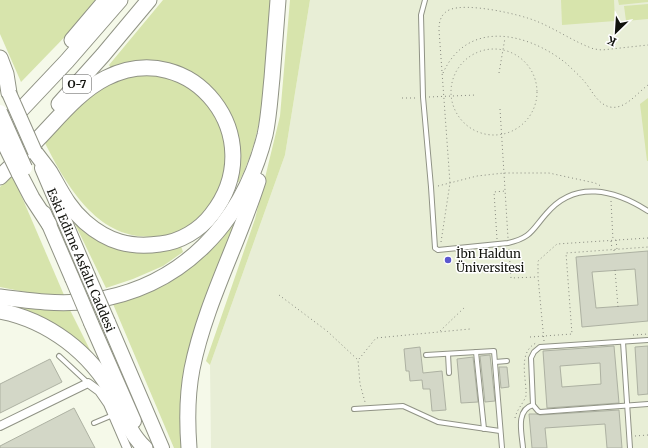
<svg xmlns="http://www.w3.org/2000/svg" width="648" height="448" font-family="Merriweather,serif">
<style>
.built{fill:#e8eed6}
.green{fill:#d7e4ac}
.building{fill:#d3d7c7;stroke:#adb1a2;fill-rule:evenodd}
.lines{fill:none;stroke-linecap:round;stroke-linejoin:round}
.service-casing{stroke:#909385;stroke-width:6}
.minor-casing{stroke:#909385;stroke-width:10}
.trunk-casing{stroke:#909385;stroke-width:16}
.motorway-casing{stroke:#909385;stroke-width:17}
.path{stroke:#87897f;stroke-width:1;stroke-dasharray:1 3;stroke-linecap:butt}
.service{stroke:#fff;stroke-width:4}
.minor{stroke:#fff;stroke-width:8}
.trunk{stroke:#fff;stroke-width:14}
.motorway{stroke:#fff;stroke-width:15}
.trunk-bridge-casing{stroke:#909385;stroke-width:16;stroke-linecap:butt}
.motorway-bridge-casing{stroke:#909385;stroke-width:17;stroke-linecap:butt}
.trunk-bridge{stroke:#fff;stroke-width:14}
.motorway-bridge{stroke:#fff;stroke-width:15}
.poi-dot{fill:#5b57cf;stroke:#fff;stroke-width:1.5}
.labels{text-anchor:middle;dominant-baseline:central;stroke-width:3;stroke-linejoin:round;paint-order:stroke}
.shield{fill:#fff;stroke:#585956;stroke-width:1}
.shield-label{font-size:11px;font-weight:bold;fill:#11120d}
.poi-label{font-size:12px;fill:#11120d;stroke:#fff;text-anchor:start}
.street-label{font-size:12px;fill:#11120d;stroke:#fff}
</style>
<rect width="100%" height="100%" fill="#f5f9e9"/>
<path class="built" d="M310,0h338v448h-437l-1,-83 75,-210z"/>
<g class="green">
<path d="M0,0h96l-12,17 -63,65 -21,-48z"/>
<path d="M163,0h110c-6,61 -6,127 -34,182l-3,-1c4,-21 6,-44 -4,-64 -2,-4 -6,-9 -8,-13 -7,-10 -15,-20 -25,-27 -24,-17 -62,-21 -88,-9l-2,-3z"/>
<path d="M290,0h20l-25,155 -75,210 -4,-4 49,-142 25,-103z"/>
<path d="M561,0h53l1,21 -53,4z"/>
<path d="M618,0h30v2l-29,3z"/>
<path d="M648,4v15l-22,2 -2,-15z"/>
<path d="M154,75c10,2 22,4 31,10 41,28 53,77 27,120 -7,12 -29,26 -42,29 -65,16 -100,-41 -125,-91l29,-33 26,-22 32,-12z"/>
<path d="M648,98v63h-1l-7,-57z"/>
<path d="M12,174l52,121 -34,-2 -30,-6v-100z"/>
<path d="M240,214l-39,104 -15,130h-12l-61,-144c20,-6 42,-13 60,-24 27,-17 47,-43 67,-66z"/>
<path d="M77,223l21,14 82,6 3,9 -20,14 -30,13 -27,9 -31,-64z"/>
<path d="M18,308l52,2 21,42 -41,-30z"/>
</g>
<g class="building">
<path d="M648,251v70l-66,6 -6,-70zM635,269l3,36 -42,3 -4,-36z"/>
<path d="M614,346l5,57 -72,5 -4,-57zM600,363l1,21 -39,3 -2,-21z"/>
<path d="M648,346v48l-10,1 -3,-48z"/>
<path d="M420,347l3,26 19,-2 4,39 -14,1 -2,-22h-7l-1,-9 -12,1 -1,-10h-3l-2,-22z"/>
<path d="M490,355l5,46 -10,1 -5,-46z"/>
<path d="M473,357l5,45 -17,1 -4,-44z"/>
<path d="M50,359l12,23 -62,31v-29z"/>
<path d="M499,367h8l2,20 -8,1z"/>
<path d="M74,408l21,40h-95v-2z"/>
<path d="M619,410l3,38h-15l-2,-24 -60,4 2,20h-15l-3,-34h7l4,1z"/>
</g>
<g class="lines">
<g class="service-casing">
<g id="service">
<path d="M425,0l-4,15 2,82 8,90 4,61 3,2 70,-7c23,-5 24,-13 38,-29 29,-35 69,-24 102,-3"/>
<path d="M623,342l7,106"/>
<path d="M476,352l8,77"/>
<path d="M448,354l1,19"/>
<path d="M426,355l68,-4 8,97"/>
<path d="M59,356l29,27"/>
<path d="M495,362l12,-1"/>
<path d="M533,405l5,6 2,1 108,-8"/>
<path d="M354,409l49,-3 35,16 62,9"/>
<path d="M94,423l19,-8"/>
<path d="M523,448c-1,-14 -8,-38 10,-43l-2,-47 3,-6 6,-5 108,-7"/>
</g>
</g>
<g class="minor-casing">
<path id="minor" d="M0,426l88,-43 11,8 9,13 19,44"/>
</g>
<g class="trunk-casing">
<g id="trunk">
<path d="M42,168l46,108"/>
<path d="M44,213l28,65"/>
<path d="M108,322l54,126"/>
<path d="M91,323l43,98"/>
</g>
</g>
<g class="motorway-casing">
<g id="motorway">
<path d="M72,40l34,-40"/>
<path d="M0,58l6,16 3,19"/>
<path d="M59,104l44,-49 46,-55"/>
<path d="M0,132l67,-71 53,-61"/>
<path d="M19,173l13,25 17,26"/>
<path d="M0,177c13,-13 27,-26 39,-39 21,-22 41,-47 67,-60 86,-43 166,60 106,136 -12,16 -32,28 -52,30 -30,4 -52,-2 -75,-22 -17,-15 -24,-31 -35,-50 -5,-7 -10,-13 -15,-20"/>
<path d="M0,297c30,4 60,8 90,4 92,-13 153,-78 175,-166 4,-18 5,-38 7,-57 2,-26 4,-52 6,-78"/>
<path d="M0,311c48,9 91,42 114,85 9,18 16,38 31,52"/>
<path d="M189,448c-2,-26 -2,-53 3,-79 13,-65 46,-125 66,-188"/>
</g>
</g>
<g class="path">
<circle cx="494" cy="92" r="43"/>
<path d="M443,73c25,-55 86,-40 124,-9 6,6 12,11 17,17 8,9 13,23 26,26 15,3 27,-14 38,-22"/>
<path d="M499,73l6,-35"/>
<path d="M429,97l47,-2"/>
<path d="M402,98h16"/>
<path d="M500,109l8,129"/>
<path d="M438,186l39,-10 27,-3h45l46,10 6,3"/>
<path d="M611,201l2,39"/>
<path d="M497,239l-3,-47 11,-1"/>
<path d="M616,240l1,9"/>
<path d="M611,241l1,8"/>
<path d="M441,242l9,-59 -11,-153c0,-9 2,-16 10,-20 17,-8 70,4 87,11 20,8 38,21 58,28l8,1 46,-5"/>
<path d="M509,249l2,29 26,-1"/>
<path d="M614,250v4"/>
<path d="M615,270l3,37"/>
<path d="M279,295l48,36 31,29 2,24 5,18"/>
<path d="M440,331l25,-24"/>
<path d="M633,335l15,-1"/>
<path d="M530,337l42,-3 -6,-81 82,-6"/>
<path d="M544,341l-6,-64v-16l19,-17 91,-6"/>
<path d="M359,359l17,-21 94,-9"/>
<path d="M515,418c2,-9 8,-14 11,-22 1,-17 -9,-43 10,-53"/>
<path d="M635,436l13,-1"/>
</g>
<use href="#service" class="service"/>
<use href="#minor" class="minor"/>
<use href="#trunk" class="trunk"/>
<use href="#motorway" class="motorway"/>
<g class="trunk-bridge-casing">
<g id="trunk-bridge">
<path d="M9,93l26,59"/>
<path d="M0,112l25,56"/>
<path d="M88,276l20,46"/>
<path d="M72,278l19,45"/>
</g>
</g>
<g class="motorway-bridge-casing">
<path id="motorway-bridge" d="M0,134l19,39"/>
</g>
<use href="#trunk-bridge" class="trunk-bridge"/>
<use href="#motorway-bridge" class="motorway-bridge"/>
</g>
<circle class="poi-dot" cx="448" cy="260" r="4"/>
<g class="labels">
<rect class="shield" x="63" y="75" width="28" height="18" rx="3"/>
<g class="shield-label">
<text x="77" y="84">O-7</text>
</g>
<g class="poi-label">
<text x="456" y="253">İbn Haldun<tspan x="456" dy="14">Üniversitesi</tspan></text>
</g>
<g class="street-label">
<text transform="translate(81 260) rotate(67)">Eski Edirne Asfaltı Caddesi</text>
</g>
</g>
<g transform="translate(616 32) rotate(205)" stroke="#ffffff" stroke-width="3" paint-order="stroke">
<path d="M0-3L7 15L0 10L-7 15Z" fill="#11120d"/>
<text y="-6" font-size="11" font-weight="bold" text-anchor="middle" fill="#11120d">K</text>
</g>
</svg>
